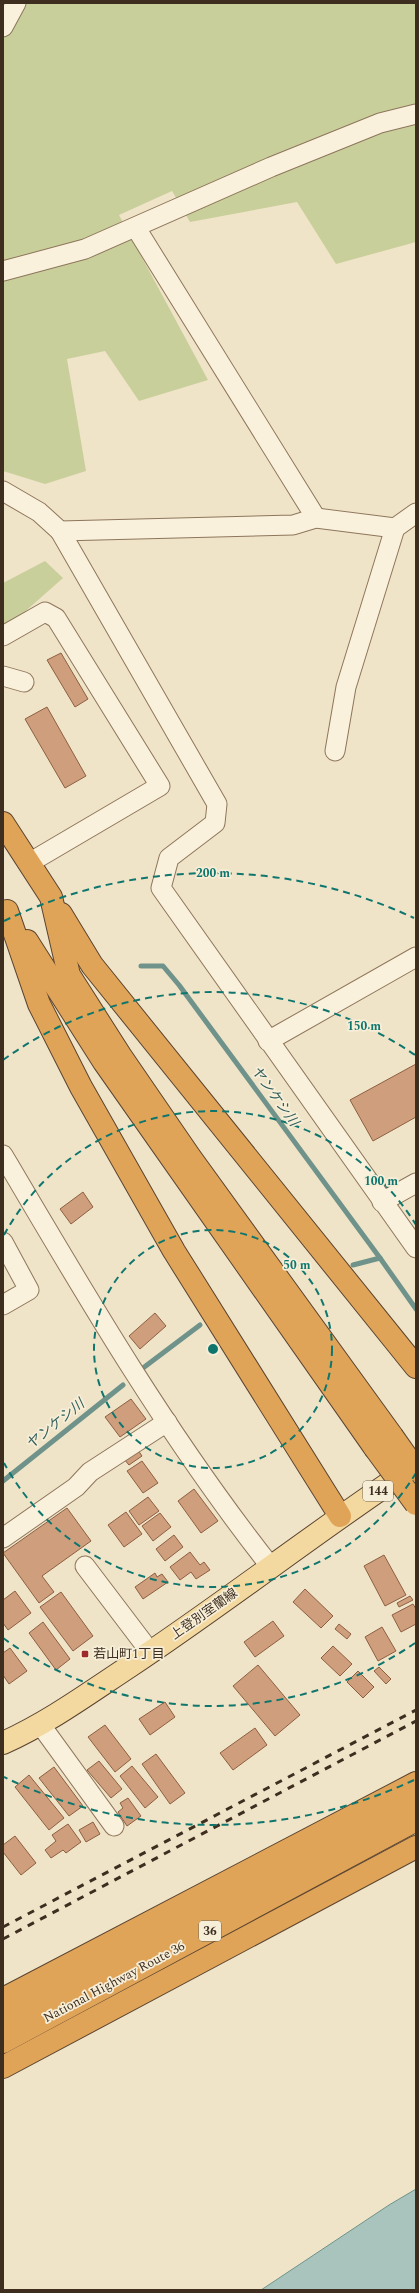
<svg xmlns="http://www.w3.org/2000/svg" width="419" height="2293" font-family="Spectral,'Noto Sans JP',serif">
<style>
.green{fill:#c9cf9b}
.water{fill:#a9c4bc;stroke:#6f938a}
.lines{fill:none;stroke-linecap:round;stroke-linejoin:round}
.stream{stroke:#6f938a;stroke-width:5}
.building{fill:#cf9f7d;stroke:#8d5f41}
.minor-casing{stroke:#8d765c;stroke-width:21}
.major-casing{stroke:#5b4430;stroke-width:24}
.highway-casing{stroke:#5b4430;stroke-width:24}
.minor{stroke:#faf1dc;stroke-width:19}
.major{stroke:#f3d9a0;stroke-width:22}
.highway{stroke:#e0a458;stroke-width:22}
.rail{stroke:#3d2e20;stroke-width:3;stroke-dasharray:7 7;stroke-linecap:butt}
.highway-bridge-casing{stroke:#5b4430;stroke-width:24;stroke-linecap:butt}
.highway-bridge{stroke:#e0a458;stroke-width:22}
.ring{fill:none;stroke:#0f766e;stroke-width:2;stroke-dasharray:7 5}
.poi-dot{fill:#9e2a2b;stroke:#f7eed8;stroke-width:1.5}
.labels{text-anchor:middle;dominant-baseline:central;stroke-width:3.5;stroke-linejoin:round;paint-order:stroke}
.shield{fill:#f7eed8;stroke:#756857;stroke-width:1}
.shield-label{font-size:12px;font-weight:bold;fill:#3d2e20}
.street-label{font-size:13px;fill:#3d2e20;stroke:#f7eed8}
.poi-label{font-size:13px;fill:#3d2e20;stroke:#f7eed8;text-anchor:start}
.water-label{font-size:14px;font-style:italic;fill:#2f5d5a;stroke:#f7eed8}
.centre{fill:#0f766e;stroke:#f7eed8;stroke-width:2}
.ring-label{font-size:12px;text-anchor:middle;font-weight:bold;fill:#0f766e;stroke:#f7eed8;stroke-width:3.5;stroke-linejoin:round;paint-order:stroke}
</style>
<rect width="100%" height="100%" fill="#f0e4c8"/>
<g class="green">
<path d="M3,3h413v239l-80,22 -39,-62 -107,20 -18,-31 -53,24 89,165 -69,21 -34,-50 -38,8 19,112 -41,13 -42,-13z"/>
<path d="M45,561l18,17 -60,53v-48z"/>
</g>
<path class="water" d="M416,2189v101h-155l128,-85z"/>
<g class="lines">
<g class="stream">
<path d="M141,966h22l16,19 201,273"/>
<path d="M353,1265l27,-7 36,51"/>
<path d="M143,1368l57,-43"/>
<path d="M3,1481l120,-96"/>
</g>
</g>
<g class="building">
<path d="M61,653l27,46 -13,8 -28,-47z"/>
<path d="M47,707l39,69 -21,12 -40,-69z"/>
<path d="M416,1064v53l-43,24 -23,-41z"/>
<path d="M83,1192l10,15 -22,17 -11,-15z"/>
<path d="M155,1313l11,13 -26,23 -11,-13z"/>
<path d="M131,1399l15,20 -26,18 -15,-20z"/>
<path d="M138,1450l4,6 -13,9 -5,-6z"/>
<path d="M142,1461l16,22 -15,10 -16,-22z"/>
<path d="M194,1489l24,32 -17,12 -23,-32z"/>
<path d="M148,1497l11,14 -20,14 -10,-14z"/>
<path d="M67,1508l24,33 -49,35 12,16 -15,11 -36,-50z"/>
<path d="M126,1512l16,22 -18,13 -16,-22z"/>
<path d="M160,1513l11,14 -18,14 -11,-15z"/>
<path d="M174,1535l9,12 -18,14 -9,-12z"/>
<path d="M190,1552l10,13 4,-3 6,8 -14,9 -5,-7 -11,8 -10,-13z"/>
<path d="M384,1555l22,40 -21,11 -21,-40z"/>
<path d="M155,1573l2,4 5,-3 6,8 -25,17 -8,-12z"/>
<path d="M305,1589l28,27 -12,12 -28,-26z"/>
<path d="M15,1591l16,22 -23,17 -5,-7v-23z"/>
<path d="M61,1592l32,44 -20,15 -33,-44z"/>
<path d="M410,1596l3,4 -14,7 -2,-4z"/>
<path d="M413,1604l3,5v15l-15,8 -9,-17z"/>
<path d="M273,1621l11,15 -29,21 -11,-15z"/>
<path d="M43,1622l27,37 -14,11 -27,-37z"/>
<path d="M339,1624l12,10 -4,5 -12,-10z"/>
<path d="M382,1627l14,24 -18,10 -13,-24z"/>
<path d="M333,1646l19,18 -12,12 -19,-18z"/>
<path d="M10,1648l17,23 -18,13 -6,-9v-22z"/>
<path d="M258,1665l42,50 -25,21 -42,-50z"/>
<path d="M379,1667l12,12 -5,5 -12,-13z"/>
<path d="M358,1671l16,16 -11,11 -16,-16z"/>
<path d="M165,1702l10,15 -25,18 -11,-16z"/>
<path d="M105,1725l26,34 -16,13 -27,-35z"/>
<path d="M255,1728l12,17 -34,25 -13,-17z"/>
<path d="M156,1754l29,39 -15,11 -28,-40z"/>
<path d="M99,1761l23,28 -11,9 -24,-28z"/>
<path d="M132,1766l26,31 -13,11 -25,-32z"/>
<path d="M54,1767l29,39 -14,10 -30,-38z"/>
<path d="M29,1775l35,43 -15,12 -34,-43z"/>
<path d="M128,1798l13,18 -14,10 -9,-14 5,-4 -3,-5z"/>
<path d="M93,1822l7,12 -14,8 -7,-12z"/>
<path d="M68,1824l13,18 -15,11 -3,-3 -12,8 -6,-8 11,-9 -4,-6z"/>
<path d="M15,1836l21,27 -15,12 -18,-23v-7z"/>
</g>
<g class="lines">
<g class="minor-casing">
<g id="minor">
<path d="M3,27l13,-24"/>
<path d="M136,228l180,290"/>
<path d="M3,271l82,-22 186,-82 109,-44 36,-9"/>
<path d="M3,491l36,21 21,19 233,-6 23,-7 79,10"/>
<path d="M60,531l157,273 -2,19 -46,35 -8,30 255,360"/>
<path d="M3,636l42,-24 11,6 104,168 -131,77"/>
<path d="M3,676l21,6"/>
<path d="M335,751l11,-64 49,-159 21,-15"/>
<path d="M268,1041l148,-84"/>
<path d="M3,1155c83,141 166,283 268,412"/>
<path d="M382,1202l34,-19"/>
<path d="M3,1242l26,48 -26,15"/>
<path d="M3,1538l73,-51 14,-15 77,-50"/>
<path d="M85,1566l66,87"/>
<path d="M40,1724l74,102"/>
</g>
</g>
<g class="major-casing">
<path id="major" d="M3,1743c45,-20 86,-50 127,-77 96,-64 187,-135 283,-199"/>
</g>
<g class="highway-casing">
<g id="highway">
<path d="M3,823l48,74 18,78 51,80 70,102 202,279"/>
<path d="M7,911l32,93 42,83 93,164 166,265"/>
<path d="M61,914l31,51 324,402"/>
<path d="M27,941l77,121 271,386"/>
<path d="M3,1999l413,-216"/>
<path d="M3,2021l413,-222"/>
<path d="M3,2042l413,-222"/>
<path d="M3,2067l413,-220"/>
</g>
</g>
<use href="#minor" class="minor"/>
<use href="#major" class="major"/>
<use href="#highway" class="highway"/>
<g class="rail">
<path d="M3,1927l413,-217"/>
<path d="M3,1939l413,-218"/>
</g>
<g class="highway-bridge-casing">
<g id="highway-bridge">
<path d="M392,1436l24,34"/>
<path d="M375,1448l41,56"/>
</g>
</g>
<use href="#highway-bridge" class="highway-bridge"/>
</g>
<g class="ring">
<circle cx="213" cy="1349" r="119"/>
<path d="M416 1473A238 238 0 0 1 4 1463M4 1235A238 238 0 0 1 416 1225"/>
<path d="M415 1643A357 357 0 0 1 3 1638M3 1060A357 357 0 0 1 415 1055"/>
<path d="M414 1780A476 476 0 0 1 4 1777M4 921A476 476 0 0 1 414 918"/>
</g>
<rect class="poi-dot" x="81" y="1650" width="8" height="8" rx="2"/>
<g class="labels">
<g class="shield">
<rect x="363" y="1481" width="30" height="20" rx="3"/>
<rect x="199" y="1921" width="22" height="20" rx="3"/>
</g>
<g class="shield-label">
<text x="378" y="1491">144</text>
<text x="210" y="1931">36</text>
</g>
<g class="street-label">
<text transform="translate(204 1614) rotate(-35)">上登別室蘭線</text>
<text transform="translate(114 1982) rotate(-28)">National Highway Route 36</text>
</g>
<g class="poi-label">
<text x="93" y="1654">若山町1丁目</text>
</g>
<g class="water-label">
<text transform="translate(275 1096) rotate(54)">ヤンケシ川</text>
<text transform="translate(55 1424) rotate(-39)">ヤンケシ川</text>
</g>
</g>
<circle cx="213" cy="1349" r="6" class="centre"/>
<g class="ring-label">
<text x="213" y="877">200 m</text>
<text x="364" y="1030">150 m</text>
<text x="381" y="1185">100 m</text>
<text x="297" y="1269">50 m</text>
</g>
<rect width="419" height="2293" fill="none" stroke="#3d2e20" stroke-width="8"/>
</svg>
